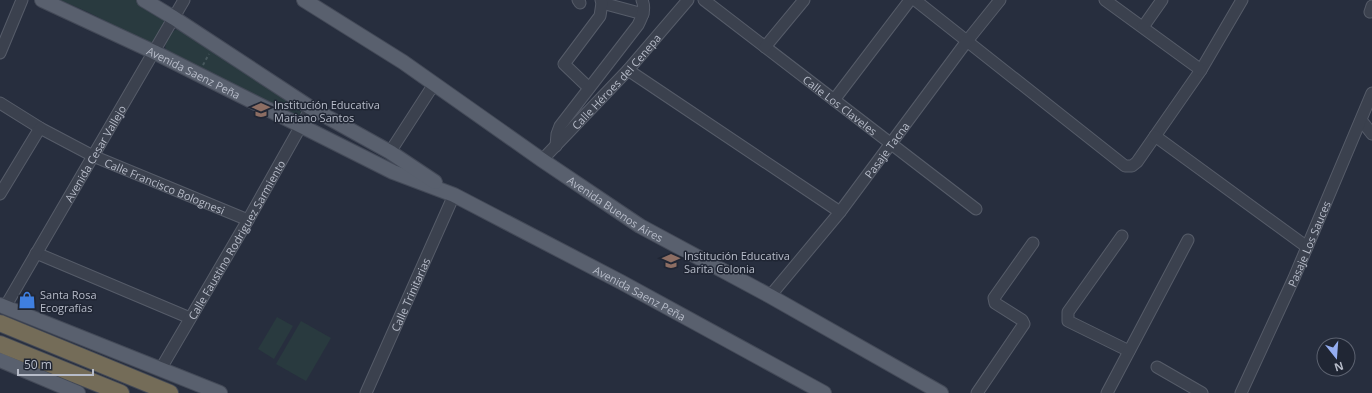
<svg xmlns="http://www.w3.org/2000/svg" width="1372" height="393" font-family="'Open Sans',sans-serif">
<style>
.park{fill:#293a3f}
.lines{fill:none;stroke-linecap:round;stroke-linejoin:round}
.minor-casing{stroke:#565c69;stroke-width:13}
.major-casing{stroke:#444a58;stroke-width:16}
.highway-casing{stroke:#434956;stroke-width:18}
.path{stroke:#47575c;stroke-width:2;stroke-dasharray:3 3;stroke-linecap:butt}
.minor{stroke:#3b414e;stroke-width:11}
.major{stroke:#59606e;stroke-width:14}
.highway{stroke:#746c58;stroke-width:16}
.labels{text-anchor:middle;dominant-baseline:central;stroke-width:3;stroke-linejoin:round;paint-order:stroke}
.street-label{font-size:11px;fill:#b7bcc9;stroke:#202634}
.poi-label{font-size:11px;fill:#b7bcc9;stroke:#202634;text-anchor:start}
</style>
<rect width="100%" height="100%" fill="#272e3e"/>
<g class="park">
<path d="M60,0h79l30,17 -17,28 -64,-33z"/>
<path d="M177,29l3,1 120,79 2,4 -3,4 -133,-66c-3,-8 4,-19 11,-22z"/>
<path d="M277,317l16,9 -19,33 -16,-10z"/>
<path d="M301,321l30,17 -25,43 -30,-17z"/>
</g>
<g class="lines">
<g class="minor-casing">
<g id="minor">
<path d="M578,0l2,3"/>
<path id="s1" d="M704,0l272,209"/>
<path d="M915,0l210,166h7l5,-4 64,-92 41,-70"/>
<path d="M1105,0l96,70"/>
<path d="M602,3l41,11"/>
<path d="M1370,12l2,-6"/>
<path d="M1143,27l19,-27"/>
<path d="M765,47l39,-47"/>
<path d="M0,53l22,-53"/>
<path d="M628,70l212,142"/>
<path d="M589,88l-25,-24 36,-48 2,-13 -1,-3"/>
<path d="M834,100l76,-100"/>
<path id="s2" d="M0,103l40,25 53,28 155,64"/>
<path d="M1361,120l11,14"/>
<path d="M1155,136l152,111"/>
<path d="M556,146l1,-12 3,-8 78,-101c4,-8 8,-16 4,-25"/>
<path d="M390,152l44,-68"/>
<path id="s3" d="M542,160l86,-90 60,-70"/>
<path d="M0,194l40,-66"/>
<path d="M1122,236l-54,76v9l61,30"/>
<path d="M36,253l154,65"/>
<path id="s4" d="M770,296l70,-84 127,-171 33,-41"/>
<path id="s5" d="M5,307l179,-307"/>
<path d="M1157,367l45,26"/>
<path id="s6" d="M160,370l88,-150 63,-112"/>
<path id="s7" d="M366,393l88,-198"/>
<path d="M977,393l47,-69 -2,-4 -27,-17 -1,-5 39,-55"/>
<path d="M1107,393l81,-153"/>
<path id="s8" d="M1241,393l53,-115 78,-185"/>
</g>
</g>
<g class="major-casing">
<g id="major">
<path id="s9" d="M42,0l112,52 239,120 61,23 167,87 203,111"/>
<path d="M144,0l30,18 137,90 79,44 45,30"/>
<path id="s10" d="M304,0l99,62 139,98 98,66 130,70 171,97"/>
<path d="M0,305l220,88"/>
<path d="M0,360l78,33"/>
</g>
</g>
<g class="highway-casing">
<g id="highway">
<path d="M0,323l170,70"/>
<path d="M0,344l121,49"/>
</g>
</g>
<path class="path" d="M203,65l6,-11"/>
<use href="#minor" class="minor"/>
<use href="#major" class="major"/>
<use href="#highway" class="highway"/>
</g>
<defs>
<g id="school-bare" transform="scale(1.38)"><path d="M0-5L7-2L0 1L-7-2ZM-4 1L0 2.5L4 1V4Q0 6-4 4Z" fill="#8d6e63" stroke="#202634" stroke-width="2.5" paint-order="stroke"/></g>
<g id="shop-bare" transform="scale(1.38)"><path d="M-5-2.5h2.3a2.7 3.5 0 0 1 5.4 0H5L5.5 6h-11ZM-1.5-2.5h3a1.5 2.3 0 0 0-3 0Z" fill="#3f7fe0" stroke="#202634" stroke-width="2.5" paint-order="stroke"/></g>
</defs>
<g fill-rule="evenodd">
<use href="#school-bare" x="261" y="110"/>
<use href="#school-bare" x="671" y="261"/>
<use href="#shop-bare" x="27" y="300"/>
</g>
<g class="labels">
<g class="street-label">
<text stroke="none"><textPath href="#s9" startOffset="168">Avenida Saenz Peña</textPath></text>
<text stroke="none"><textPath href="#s3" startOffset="108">Calle Héroes del Cenepa</textPath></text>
<text stroke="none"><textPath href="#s1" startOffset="172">Calle Los Claveles</textPath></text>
<text stroke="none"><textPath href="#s4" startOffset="187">Pasaje Tacna</textPath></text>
<text stroke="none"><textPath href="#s5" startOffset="178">Avenida Cesar Vallejo</textPath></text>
<text stroke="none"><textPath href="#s2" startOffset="185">Calle Francisco Bolognesi</textPath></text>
<text stroke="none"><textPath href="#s10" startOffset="375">Avenida Buenos Aires</textPath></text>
<text stroke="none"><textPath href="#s6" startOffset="151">Calle Faustino Rodriguez Sarmiento</textPath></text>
<text stroke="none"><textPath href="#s8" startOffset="164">Pasaje Los Sauces</textPath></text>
<text stroke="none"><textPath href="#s9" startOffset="666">Avenida Saenz Peña</textPath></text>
<text stroke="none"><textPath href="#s7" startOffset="108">Calle Trinitarias</textPath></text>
</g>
<g class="poi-label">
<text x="274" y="104">Institución Educativa<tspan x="274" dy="13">Mariano Santos</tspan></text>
<text x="684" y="255">Institución Educativa<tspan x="684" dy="13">Sarita Colonia</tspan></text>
<text x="40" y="294">Santa Rosa<tspan x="40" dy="13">Ecografías</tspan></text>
</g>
</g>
<g transform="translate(1336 357) rotate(163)"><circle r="19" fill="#202634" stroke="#5c6270"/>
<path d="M0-3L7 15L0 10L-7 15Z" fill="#94adf1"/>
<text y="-6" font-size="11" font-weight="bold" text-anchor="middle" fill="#b7bcc9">N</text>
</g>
<path d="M18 369v6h75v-6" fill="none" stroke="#b7bcc9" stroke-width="2"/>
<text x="24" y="369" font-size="12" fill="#b7bcc9" stroke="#202634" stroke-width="3" paint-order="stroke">50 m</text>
</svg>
